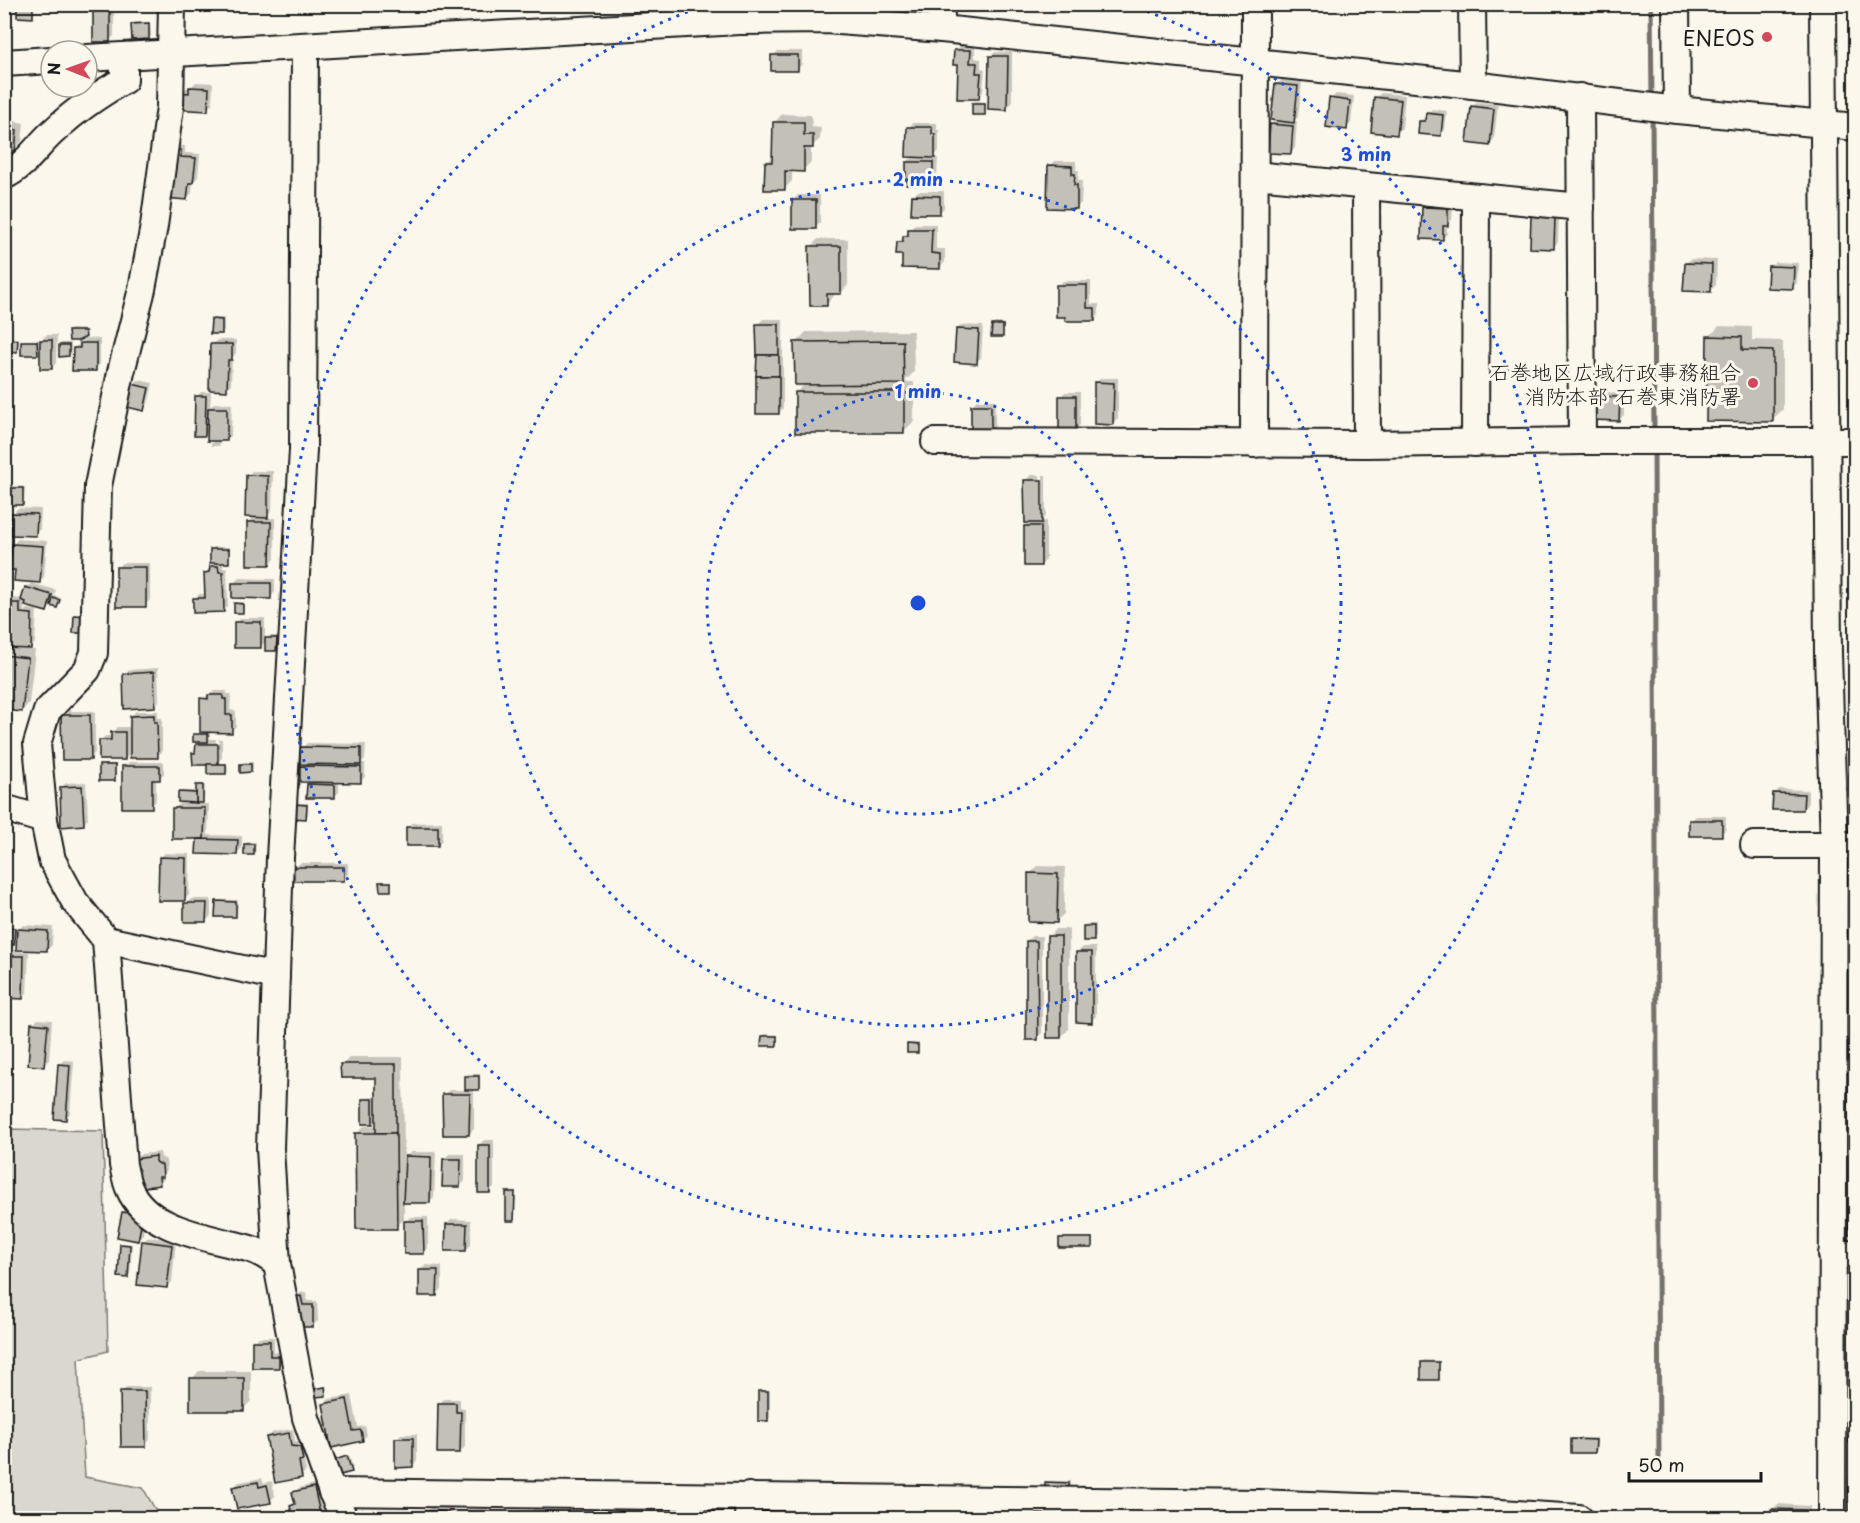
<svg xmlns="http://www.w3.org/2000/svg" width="1860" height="1523" font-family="'Playpen Sans','Klee One',sans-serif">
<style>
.green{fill:#dad7ce;stroke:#7b7a75;stroke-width:1.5}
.shadow{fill:#0003}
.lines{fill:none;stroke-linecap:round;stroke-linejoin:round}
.stream{stroke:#74726e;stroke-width:5}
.building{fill:#c3c0b8;stroke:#1c1c1c;stroke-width:1.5}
.minor-casing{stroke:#1c1c1c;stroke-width:30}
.minor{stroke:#fbf7ec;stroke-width:26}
.ring{fill:none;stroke:#1d4ed8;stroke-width:3;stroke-dasharray:3 6}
.poi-dot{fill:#d1495b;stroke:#fbf7ec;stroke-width:2}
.labels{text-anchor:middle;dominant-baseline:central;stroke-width:6;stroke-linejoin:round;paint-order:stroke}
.poi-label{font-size:21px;fill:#1c1c1c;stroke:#fbf7ec;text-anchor:end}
.centre{fill:#1d4ed8;stroke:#fbf7ec;stroke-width:3}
.ring-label{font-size:18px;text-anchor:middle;font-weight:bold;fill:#1d4ed8;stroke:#fbf7ec;stroke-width:6;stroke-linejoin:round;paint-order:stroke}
</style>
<rect width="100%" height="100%" fill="#fbf7ec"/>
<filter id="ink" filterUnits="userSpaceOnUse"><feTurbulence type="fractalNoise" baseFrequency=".0167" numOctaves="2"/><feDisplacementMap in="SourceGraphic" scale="12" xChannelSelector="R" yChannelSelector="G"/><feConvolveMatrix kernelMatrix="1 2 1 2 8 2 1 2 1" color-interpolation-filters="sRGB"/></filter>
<g filter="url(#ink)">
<path class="green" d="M5,1129l98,2 5,220 -30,8 7,118 58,11 17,30h-155z"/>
<g class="shadow">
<path d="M94,4h20v32l-5,5z"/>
<path d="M135,22h15l1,14 -2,2 -16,-14z"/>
<path d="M960,46h15v12l6,1v9l4,1 -2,23 -5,5 -19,-33 -4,-13z"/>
<path d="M778,51h24v13l-4,5 -25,-13z"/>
<path d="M995,52h17v51l-5,5 -17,-51z"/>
<path d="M1282,80l20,2 -4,35 -4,4h3l-2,27 -5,5 -18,-29 4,-4 1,-36z"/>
<path d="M196,82l17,1 -1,21 -5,5 -28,-16 5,-5h6z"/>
<path d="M1381,93l24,2 -3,33 -5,5 -21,-35z"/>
<path d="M1336,94l18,2 -3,27 -5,5 -15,-29z"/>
<path d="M4,100l8,2 -4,18 16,3 -2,18 -6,6 -1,12 -11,8z"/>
<path d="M975,101l11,1v9l-2,2 -11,-10z"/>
<path d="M1477,102l21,2 -4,35 -5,5 -17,-37z"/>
<path d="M1432,109l15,2 -2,19 -5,4 -19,-13z"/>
<path d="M177,111h7l-1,14 -2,2 -7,-1z"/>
<path d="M782,114l29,1 1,12 9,1 -1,11 -9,8v15l-8,8h-11v11l-8,8 -18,-26 8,-8 1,-33z"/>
<path d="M913,123h24v7h2v21l-6,7h5l-1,21 -4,5 -26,-22 7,-6 -6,-28z"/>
<path d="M174,145l11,1v7l15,1 -2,23 -5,5 -1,11 -5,5z"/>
<path d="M1055,161h21v9h3l-1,10 4,1 -1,22 -5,5 -26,-42z"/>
<path d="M918,191h26v17l-5,5 -26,-17z"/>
<path d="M798,195h22v28l-5,5 -21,-28z"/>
<path d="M1428,203h25l-1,17 -5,5v9l-5,4 -18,-30z"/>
<path d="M1537,212h22l-1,30 -5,5 -20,-30z"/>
<path d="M915,224h21v25h9v13l-5,5 -42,-24z"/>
<path d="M818,239h30v46l-7,8h-7v3l-7,8 -16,-57z"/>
<path d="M1691,259l26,1 -1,25 -5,5 -25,-27z"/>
<path d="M1775,262l23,1 -1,20 -5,4 -22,-20z"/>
<path d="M1063,281h28v23h8v11l-5,5 -36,-34z"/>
<path d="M214,318h10v12l-2,2 -10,-12z"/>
<path d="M763,319h20v89l-5,5 -20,-89z"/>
<path d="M995,323l9,1v10l-2,2 -9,-11z"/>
<path d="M962,325l21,1 -2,32 -5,4 -19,-33z"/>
<path d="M1719,326l33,1v13l31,1v68l-11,11 -63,-83z"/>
<path d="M71,329l16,1v3l-2,2 -16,-4z"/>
<path d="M913,331l1,41 -10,10h10v39l-10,10 -108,-38 10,-10 -10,-40 10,-11z"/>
<path d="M46,335h11l-1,28 -5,5 -10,-18 -4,4 -14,-12 2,-2h14v3z"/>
<path d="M11,338h8l-1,10 -5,2v17l-5,5h-4v-30h8z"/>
<path d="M87,338l13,1v25l-5,5 -21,-21z"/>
<path d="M217,340h19v13l-4,5 -1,26 -5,5 -14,-44z"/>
<path d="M62,343h9v10l-2,2 -9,-10z"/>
<path d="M1101,378h17v40l-5,5 -17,-40z"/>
<path d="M138,380l15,3 -5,21 -5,5 -10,-24z"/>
<path d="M201,392h10l-1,15 4,-4 18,1 -1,31 -5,5 -5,-1 -2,7h-8v-2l4,-5 -6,-8 -4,4 -9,-38z"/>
<path d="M1065,392h15v33l-5,5 -15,-33z"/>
<path d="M1599,392l25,1v22l-5,5 -25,-24z"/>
<path d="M977,400h18v27l-5,5 -18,-27z"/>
<path d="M252,471h21l-1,40 -6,7h9v41l-5,5 -21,-42 6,-6 -8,-40z"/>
<path d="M1031,475h9v44h3v-44h3v41l-5,5h5v39l-5,5 -16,-39 5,-5 -4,-41z"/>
<path d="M11,486l14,1 -1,15 -2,2 -13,-16z"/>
<path d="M18,508l23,1 -1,20 -5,5 -22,-21z"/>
<path d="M18,539l29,2 -3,36 -5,5 -23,-14 -3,-24z"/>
<path d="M214,547h16v12l-7,2v7h4l1,38 -5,5 -29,-12 5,-5h7v-21l11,-12 -5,-12z"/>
<path d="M122,563h28v37l-5,5 -28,-37z"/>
<path d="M239,578l36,1v13l-4,5 -37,-14z"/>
<path d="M31,583l25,7 -2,6 7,2 -4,9 -5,-2 -5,6 -23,-12v14l2,-4 11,1 -2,33 -7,7h7l-6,53 -7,8 -18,-2v-55l8,-7 -5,-44 5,-5 11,1 3,-11z"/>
<path d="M238,602h6v8l-2,2 -6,-8z"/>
<path d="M241,618h24v22l4,-4h9v12l-2,2 -9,-10 -7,7 -24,-24z"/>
<path d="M158,668l1,33 -4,5 -31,-31 5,-5z"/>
<path d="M215,691h12v3h4l-1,16 6,1v15l-5,5h-21v8h6v21h3v-21h3v19l-5,5h10l1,8 -2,2 -32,-19 3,-3v-7l4,-3 -6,-6 7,-2v-34z"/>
<path d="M68,711h27v42l-5,5 -27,-42z"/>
<path d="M136,711h22v7h4v34l-5,4 -25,-4 -7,7 -25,-18 5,-5h8v-4l4,-5h14v-11z"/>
<path d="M307,743l59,1 -1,15 -4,4h4v14l-5,4h-21v11l-5,5 -26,-12 4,-5 -10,-13 4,-5 -4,-14z"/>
<path d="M129,762h35v12l-8,5v22l-5,5 -27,-39z"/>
<path d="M244,762h9v7l-2,2 -9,-7z"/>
<path d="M103,764h13v14l-2,2 -13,-14z"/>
<path d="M86,782l2,37 -5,5 -22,-36 5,-5z"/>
<path d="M200,784h5l-1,15 -4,5h9l-1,31 34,1v12l-5,5h-39v-15l-24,-30 6,-4v-11l2,-2h15z"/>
<path d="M1779,789l29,1v14l-5,5 -29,-15z"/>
<path d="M297,803h11v12l-2,2 -11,-12z"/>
<path d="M1696,816h30v13l-5,5 -30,-13z"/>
<path d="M442,822v18l-4,5 -31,-17 5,-5z"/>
<path d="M248,842h8l-1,10 -2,2 -8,-10z"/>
<path d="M165,853l25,1 -1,41 -5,5 -24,-42z"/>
<path d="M300,863h48v11l-5,5 -48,-11z"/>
<path d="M1038,866l27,1 -1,47 -8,7 -26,-47z"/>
<path d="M383,881h9v6l-2,2 -9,-6z"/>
<path d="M1853,891h3v19l-8,-14z"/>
<path d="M191,899h20v17l-5,5 -20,-17z"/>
<path d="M219,900h19l-1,14 -2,2 -18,-14z"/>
<path d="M1087,924h9v13l-2,2 -9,-13z"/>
<path d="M23,925l30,2 -1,18 -5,5 -29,-11 -4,5 -8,-16 2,-2 8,1v5z"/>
<path d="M1056,929h13v100l-8,8 -13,-100z"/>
<path d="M1032,936h10v97l-5,5 -10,-97z"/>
<path d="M1083,947h13v69l-5,5 -13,-69z"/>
<path d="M4,951l25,1 -2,41 -5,5 -18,-1z"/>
<path d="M38,1019l14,1 -3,40 -5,5 -11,-41z"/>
<path d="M765,1034l13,1v8l-2,2 -13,-9z"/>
<path d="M910,1043h9v7l-2,2 -9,-7z"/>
<path d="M350,1057h53l1,102 7,-7h25l-2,45 -5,5 -25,-1v18l-8,8 -39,-93 7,-8h14v-8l-5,5 -10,-23 2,-2 12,-1v-21l-35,-11z"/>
<path d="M64,1060l10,1 -4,52 -4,5 -7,-53z"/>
<path d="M469,1074h11v13l-6,2v40l-5,5 -25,-40 5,-4h18v-14z"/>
<path d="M484,1140h10v47l-5,4 -10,-46z"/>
<path d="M160,1152l1,5 5,3 1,11 -4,3 1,5 -5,5 -23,-25 5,-5z"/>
<path d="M449,1154h16v27l-5,5 -16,-27z"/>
<path d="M1856,1184v57l-6,-42 5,-4h-4v-7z"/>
<path d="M510,1191h6l-1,27 -2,2 -5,-27z"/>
<path d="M128,1207l19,4 -4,23 -5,5 -15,-27z"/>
<path d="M410,1217h18v31l-5,5 -18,-31z"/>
<path d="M452,1219l19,1v25l-5,5 -19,-26z"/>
<path d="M148,1237l28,3 -4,42 -5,5 -24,-45z"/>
<path d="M1063,1237h30v7l-2,2 -30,-7z"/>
<path d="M123,1243l9,1 -2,30 -2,2 -7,-31z"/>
<path d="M425,1265l17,1v23l-5,5 -16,-24z"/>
<path d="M306,1292l1,9h10l1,20 -5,4 -8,-3 -10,-24 5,-5z"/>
<path d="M259,1337h15v15h9v10l-5,5 -24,-26z"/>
<path d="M1424,1360l16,1v16l-2,2 -16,-17z"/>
<path d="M199,1371h52v30l-8,8 -51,-30z"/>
<path d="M327,1386v7l-2,2 -9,-6z"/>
<path d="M127,1387h23v53l-5,5 -23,-53z"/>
<path d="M761,1390h9v28l-3,2 -8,-28z"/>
<path d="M352,1395l6,32 7,-1 2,9 -5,5 -38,-36 5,-5z"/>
<path d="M444,1399h16v9h5v39l-5,5 -21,-48z"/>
<path d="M293,1429l2,12 10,1 2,12 -4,3 3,14 -5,5 -33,-39 5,-5z"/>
<path d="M401,1434h16v27l-5,5 -16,-27z"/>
<path d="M1575,1438h22v12l-2,2 -22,-12z"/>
<path d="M349,1455l4,13 -2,2 -14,-10z"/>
<path d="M262,1478l2,5 8,-2 3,15 -5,5 -36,-14 5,-5z"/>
<path d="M1048,1481h23v7l-2,2 -23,-7z"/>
<path d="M318,1483l9,35h-32l-3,-12 4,-4 -2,-9 5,-5z"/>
<path d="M1778,1504l32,2v12h-37v-9z"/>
<path d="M431,1507h21v11h-26l1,-6z"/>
<path d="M468,1509h20l1,9h-25v-4z"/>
<path d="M534,1509l20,1v8h-25v-4z"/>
<path d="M672,1510h17v8h-22v-3z"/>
<path d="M1757,1510h7v8h-10z"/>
<path d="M769,1511h21v7h-26z"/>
<path d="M629,1512h20v6h-25z"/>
<path d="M851,1513h19l-1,5h-22z"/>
<path d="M817,1515h13v3h-15z"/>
</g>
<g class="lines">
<g class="stream">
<path d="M1651,4l1,97"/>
<path d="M1652,113l2,321"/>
<path d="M1654,449l5,1009"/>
</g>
</g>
<g class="building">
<path d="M17,4h16v14l-16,-1z"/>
<rect x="93" y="4" width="17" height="38"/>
<rect x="1017" y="4" width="22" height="6"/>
<path d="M1319,4h36v4z"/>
<path d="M149,23v16l-17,1 -1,-16z"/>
<path d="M954,50h17l-1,13h7l-1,10h5l-2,26h-22l1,-34h-5z"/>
<rect x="771" y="55" width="27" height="16"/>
<path d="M989,56h19l-1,54 -19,-1z"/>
<path d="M1275,84l23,2 -4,37 -23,-3z"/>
<path d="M189,87l20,1 -1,23 -35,-2 4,-17 12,1z"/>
<path d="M1374,97l27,3 -4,35 -26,-3z"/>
<path d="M1329,98l21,3 -3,29 -21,-3z"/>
<rect x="972" y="103" width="13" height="12"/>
<path d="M1471,106l23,3 -4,37 -23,-3z"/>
<path d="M1426,113l17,2 -2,21 -23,-2 1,-13h6z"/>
<path d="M773,122h31v13h9v13h-9v24l-19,-1v19h-21l1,-28h7z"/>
<path d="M1270,124l23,2 -2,28 -23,-1z"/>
<path d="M907,127h25v7h3v24l-29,-1z"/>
<path d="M4,128l13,2 -2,21 -5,-1 -2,18h-4z"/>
<path d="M167,149l14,1v7l15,1 -3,25h-4l-2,17 -24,-2z"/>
<rect x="906" y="162" width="27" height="23"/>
<path d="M1048,165l24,1v8h3l-1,11h3v24l-30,-1z"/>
<path d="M912,195l28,1v18h-29z"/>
<rect x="792" y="200" width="24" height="29"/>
<path d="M1422,207l26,1v18h-5v14l-22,-1z"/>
<path d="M1531,216l24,1 -1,32 -24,-1z"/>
<path d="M908,229h24l-1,24 9,1v15l-38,-1v-13h-6l1,-13h6v-6h5z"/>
<path d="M809,246h32v48h-14v12h-17z"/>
<path d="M1685,263l27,1 -1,28 -28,-1z"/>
<path d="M1768,266l26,1 -1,22 -26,-1z"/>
<path d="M1056,285h31v23h8v13h-30v-4h-9z"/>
<path d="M211,319l11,1v14h-12z"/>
<path d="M756,324h23v31h-22z"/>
<path d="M992,325h11v12h-12z"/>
<path d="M956,329l23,1 -2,34 -23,-2z"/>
<path d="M68,331h17l1,6 -8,4h-9z"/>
<path d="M1707,336l35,1v13l31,1v71l-67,-1z"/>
<path d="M8,339l10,1 -1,12 -10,-1z"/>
<rect x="40" y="340" width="12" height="29"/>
<path d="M21,341h16l1,14h-17z"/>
<path d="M903,341l1,43 -109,1 -1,-43z"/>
<path d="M80,343h16v28h-24l1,-23h7z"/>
<path d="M210,344h22v16h-4l-1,31 -18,-1z"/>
<path d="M59,345h10v11l-10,1z"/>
<rect x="4" y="355" width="5" height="18"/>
<path d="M757,355h22v21h-23z"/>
<rect x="756" y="376" width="23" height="38"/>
<path d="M1094,382l20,1 -1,42 -19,-1z"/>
<path d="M132,384l17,4 -5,23 -17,-4z"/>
<rect x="795" y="392" width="109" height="41"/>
<path d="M195,396h11l-1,40h-11z"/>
<rect x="1059" y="396" width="17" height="36"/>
<path d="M1593,396l27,1 -1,24 -27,-1z"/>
<rect x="971" y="405" width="20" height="28"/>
<path d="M208,408h19v33h-20z"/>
<path d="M246,475l22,1v42l-23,-1z"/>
<path d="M1024,480h18v43h-17z"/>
<rect x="7" y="488" width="16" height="17"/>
<path d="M11,513l26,1 -1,22 -25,-1z"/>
<path d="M247,522h24l-1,43h-23z"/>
<rect x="1024" y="526" width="17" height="40"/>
<path d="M12,544l31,2 -3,37 -26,-2 1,-11h-5z"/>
<rect x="210" y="549" width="19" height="14"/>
<path d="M210,566h8l1,6h4l1,40 -31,1v-15h12l-1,-25 5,-1z"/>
<rect x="116" y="567" width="30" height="40"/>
<path d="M232,583h39v16l-39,-1z"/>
<path d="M25,587l27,8 -5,17 -22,-6 1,-4 -5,-2z"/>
<path d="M53,598l7,2 -3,8 -6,-2z"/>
<path d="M6,603h14v10l12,1 -1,35 -27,-1z"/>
<path d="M234,603l9,1v9h-9z"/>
<path d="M74,615l15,1 -1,17h-15z"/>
<rect x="234" y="622" width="27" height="26"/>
<path d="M265,638h12l-1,13h-11z"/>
<path d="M4,655l24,3 -6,54 -18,-2z"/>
<path d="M154,672l1,35 -31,2 -1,-35z"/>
<path d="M208,695h15v4h3v16h6v18l-32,-1v-34l8,1z"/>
<path d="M61,715h29l1,45h-29z"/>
<path d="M154,715v7h3l1,36h-28v-42z"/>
<path d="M111,732h14v28h-26v-20h12z"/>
<rect x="193" y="734" width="15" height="8"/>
<path d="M196,744h22v21h-25l-1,-12h3z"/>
<path d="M300,747l61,1v17l-61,-1z"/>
<rect x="207" y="764" width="19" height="10"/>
<path d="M240,764h11v8l-11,1z"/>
<rect x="99" y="765" width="16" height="16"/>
<path d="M122,766h38v14h-8v28h-30z"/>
<path d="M300,766l61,1v16l-61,-1z"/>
<path d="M307,784l28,1v13h-29z"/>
<rect x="196" y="785" width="7" height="18"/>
<path d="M82,786l2,39 -23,2 -1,-40z"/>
<path d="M178,792l18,1v10l-18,-1z"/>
<path d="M1773,793l31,1 -1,16h-31z"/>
<path d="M294,804l13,1 -1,14 -13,-1z"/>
<path d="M172,808h33l-1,31h-32z"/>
<rect x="1689" y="820" width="33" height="16"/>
<rect x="406" y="827" width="32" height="19"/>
<path d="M197,839l41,1 -1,15 -41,-1z"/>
<rect x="244" y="844" width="10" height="11"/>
<path d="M159,857l27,1 -1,43h-27z"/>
<path d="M293,867h51v14h-50z"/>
<path d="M1028,873l30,1 -1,49 -29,-1z"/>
<path d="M379,882h12v9h-11z"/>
<path d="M1847,895h9v16h-10z"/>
<path d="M216,901l20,1v15h-21z"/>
<path d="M184,903h23l-1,19h-22z"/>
<path d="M1851,920h5v29h-9v-16h4z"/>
<rect x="1083" y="926" width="11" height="15"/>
<path d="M4,928h11l-1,17h-10z"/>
<path d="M17,929l31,2 -1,20 -31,-1z"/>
<rect x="1047" y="936" width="14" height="102"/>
<path d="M1026,941h11l1,99h-12z"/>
<path d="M1076,952h16v71l-16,-1z"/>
<path d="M4,956h20l-1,43 -19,-1z"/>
<path d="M31,1023l17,2 -4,42 -16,-2z"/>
<path d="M1853,1023h3v23h-4z"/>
<path d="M762,1036h15v10h-16z"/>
<path d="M907,1044l11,1v8h-11z"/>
<path d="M1855,1054l1,21h-6v-15h5z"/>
<path d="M58,1064l12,1 -4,55 -12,-1z"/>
<path d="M340,1064h56v69h-20v-55h-35z"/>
<rect x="465" y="1076" width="14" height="14"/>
<path d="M442,1094h28l-1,41h-26z"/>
<rect x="362" y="1099" width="11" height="25"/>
<path d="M1854,1118h2v34h-7l1,-27h4z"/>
<path d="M355,1133h41l1,96h-41z"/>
<rect x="478" y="1145" width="12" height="48"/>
<path d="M156,1156v6l6,3 1,12h-4l1,8 -22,3 -4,-29z"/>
<path d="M405,1156l26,1 -1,46h-27z"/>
<path d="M443,1159h18l-1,28h-18z"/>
<path d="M506,1192h9l-1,29h-8z"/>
<path d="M1849,1199h7v43h-5v-7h-2z"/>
<path d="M122,1212l21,3 -5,26 -21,-4z"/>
<path d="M404,1221h19l1,33h-20z"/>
<path d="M446,1224h21l-1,27h-21z"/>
<rect x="1059" y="1238" width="33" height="10"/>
<path d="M142,1241l30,4 -5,43 -30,-3z"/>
<path d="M120,1244l10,1 -2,33 -10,-1z"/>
<path d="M419,1270h19l-1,26h-18z"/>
<path d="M301,1296l2,9h10v22h-10v-3l-5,1 -4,-28z"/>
<path d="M252,1341h18v15h9v12h-27z"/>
<rect x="1421" y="1362" width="18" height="18"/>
<rect x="190" y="1378" width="54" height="33"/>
<path d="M325,1387l1,9 -11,1 -1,-8z"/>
<path d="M120,1391h25l1,56h-25z"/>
<rect x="758" y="1391" width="10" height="30"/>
<path d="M347,1399l6,32 8,-1 2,11 -32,7 -8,-44z"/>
<path d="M438,1403h18v9h5l-1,41h-23z"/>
<path d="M1850,1427h6v16h-7z"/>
<path d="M289,1433l2,13 9,1 3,13 -4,1 3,17 -27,5 -9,-46z"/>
<path d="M395,1438h18v29l-18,1z"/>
<path d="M1571,1439l25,1 -1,13h-24z"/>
<path d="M347,1456l5,16 -12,3 -5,-15z"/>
<rect x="1850" y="1478" width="6" height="37"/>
<path d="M258,1482l1,5 8,-2 4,18 -34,6 -5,-22z"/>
<path d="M1045,1482l24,1v8h-24z"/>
<path d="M314,1487l7,31h-28l-3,-12 5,-2 -3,-12z"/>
<path d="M1771,1509l35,1v8h-35z"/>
<path d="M425,1511l23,1 -1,6h-22z"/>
<rect x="1753" y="1511" width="10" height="7"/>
<rect x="462" y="1514" width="22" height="4"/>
<rect x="527" y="1514" width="23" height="4"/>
<path d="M665,1514l20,1v3h-20z"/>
<path d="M763,1515l23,1v2h-23z"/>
</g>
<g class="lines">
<g class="minor-casing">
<g id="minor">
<path d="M172,4l-2,103 -16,119 -12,63 -21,83 -23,114 -4,167 -7,17 -40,41 -10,33 7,76 8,40 23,42 31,38 17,225c2,8 3,16 6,23 16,38 66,47 102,56 21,5 28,6 46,20"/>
<path d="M940,4l2,25"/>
<path d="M1472,4l1,81"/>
<path d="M1676,4l1,106"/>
<path d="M1823,4l5,649 6,192 -2,673"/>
<path d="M305,47l-2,403 -23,408 -10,290 7,116 29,154 26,74 12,26"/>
<path d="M87,58l652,-37 87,-1 116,9 531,56 204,25 179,17"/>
<path d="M4,63l47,-3"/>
<path d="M1580,97l2,344"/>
<path d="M1255,175l326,32"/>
<path d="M4,176c22,-10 34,-32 52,-47 21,-20 44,-35 68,-49v-24"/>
<path d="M1366,186l1,258"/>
<path d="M935,442l432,2 215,-3h274"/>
<path d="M1475,443l1,-246"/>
<path d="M1254,444l1,-440"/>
<path d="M4,808l40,12"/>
<path d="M1754,845h102"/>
<path d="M106,940l170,36"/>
<path d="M1832,1254h24"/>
<path d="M332,1492l926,11 211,8 110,7"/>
<path d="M748,1518l1,-22"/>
</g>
</g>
<use href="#minor" class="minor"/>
</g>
</g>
<g class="ring">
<circle cx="918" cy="603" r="211"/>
<circle cx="918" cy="603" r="423"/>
<path d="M1130 5A634 634 0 1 1 706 5"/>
</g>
<g class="poi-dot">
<circle cx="1767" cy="37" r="6"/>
<circle cx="1753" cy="383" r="6"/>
</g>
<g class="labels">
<g class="poi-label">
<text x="1755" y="37">ENEOS</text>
<text x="1741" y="371">石巻地区広域行政事務組合<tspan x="1741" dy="24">消防本部 石巻東消防署</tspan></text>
</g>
</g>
<circle cx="918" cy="603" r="9" class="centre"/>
<g class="ring-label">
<text x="1366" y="161">3 min</text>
<text x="918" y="186">2 min</text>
<text x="918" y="398">1 min</text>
</g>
<rect width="1860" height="1523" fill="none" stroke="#fbf7ec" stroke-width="24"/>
<rect x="12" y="12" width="1836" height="1499" fill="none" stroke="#1c1c1c" stroke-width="2" filter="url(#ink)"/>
<g transform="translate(69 69) rotate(271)"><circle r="28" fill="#fbf7ec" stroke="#a29f99" stroke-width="1.5"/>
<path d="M0-4.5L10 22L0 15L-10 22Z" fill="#d1495b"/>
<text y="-9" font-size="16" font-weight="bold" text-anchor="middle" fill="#1c1c1c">N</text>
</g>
<path d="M1629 1472v9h132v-9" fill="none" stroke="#1c1c1c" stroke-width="3"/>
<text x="1638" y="1472" font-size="18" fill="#1c1c1c" stroke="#fbf7ec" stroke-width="4.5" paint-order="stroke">50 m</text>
</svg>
